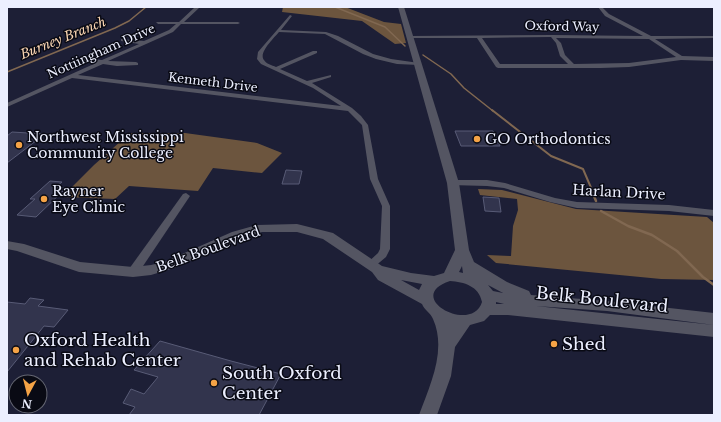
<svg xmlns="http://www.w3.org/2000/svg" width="721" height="422" font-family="'Libre Baskerville',serif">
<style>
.forest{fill:#6c553e}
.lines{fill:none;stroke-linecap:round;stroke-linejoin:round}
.stream-far2{stroke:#816851;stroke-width:1.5}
.stream-far1{stroke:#816851;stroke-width:2}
.stream{stroke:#816851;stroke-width:2.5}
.building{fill:#32344d;stroke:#585b76}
.minor{fill:#545562;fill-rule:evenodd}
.tertiary{fill:#545562;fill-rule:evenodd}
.poi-dot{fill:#f5a346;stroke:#090a14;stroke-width:1.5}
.labels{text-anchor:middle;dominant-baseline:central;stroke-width:3;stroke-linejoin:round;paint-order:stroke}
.far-street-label{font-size:12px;fill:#ecefff;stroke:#090a14}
.far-water-label{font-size:13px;font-style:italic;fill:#f9d5b2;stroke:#090a14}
.poi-label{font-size:14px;fill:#ecefff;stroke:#090a14;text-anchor:start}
.street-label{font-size:14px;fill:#ecefff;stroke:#090a14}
.near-street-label{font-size:17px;fill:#ecefff;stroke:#090a14}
.near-poi-label{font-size:17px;fill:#ecefff;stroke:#090a14;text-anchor:start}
</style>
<rect width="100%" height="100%" fill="#1d1f36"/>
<g class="forest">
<path d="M283,7h62l39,15 17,2 5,19 -11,1 -33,-23 -80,-9z"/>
<path d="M130,133h55l72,10 25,10 -20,20 -49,-5 -15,23 -69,-5 -14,13 -53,-2 32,-32z"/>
<path d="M478,189l24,1 74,19 131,8 7,6v57l-53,-1 -165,-16 -9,-8 24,1 2,-30 5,-16 -1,-11 -37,-4z"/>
</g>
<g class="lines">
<g class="stream-far2">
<path d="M335,7l50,20 20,19"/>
<path d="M423,55l28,19 13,14 29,23"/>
<path d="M7,72l108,-44 14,-7 17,-14"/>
</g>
<path class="stream-far1" d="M492,110l59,46 32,13 9,21"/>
<g class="stream">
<path d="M591,189l5,12"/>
<path d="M601,211l27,15 24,9 25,16 26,26 11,8"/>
</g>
</g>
<g class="building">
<path d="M455,131h38l7,15h-39z"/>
<path d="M12,132l33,2 -38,29v-27z"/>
<path d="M286,170l16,1 -3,13h-17z"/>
<path d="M50,181l12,1 -6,5 10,1 -30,29 -19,-2 18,-16h-5z"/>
<path d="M483,197l16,1 2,14 -16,-1z"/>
<path d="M30,298l14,2 -6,6 30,4 -14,17 -10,-1 -37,46v-70l18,2z"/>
<path d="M160,341l71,20 50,13 -22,41h-130l6,-8 -12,-4 8,-14 13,5 14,-17 -24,-7z"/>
</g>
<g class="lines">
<g class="minor">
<path d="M176,7h72l-2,1h-47l-15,14h54l2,1 -2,1h-57l-8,8 -65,29 28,1 2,1v2l-21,1 -14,-2 -25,11 263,31 -28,-18 -52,-24 -4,-5 1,-7 32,-37 2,1 -11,14 45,2 12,4 35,18 18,5 28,4v2l-22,-1 -21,-5 -13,-5 -38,-20 -46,-2c-5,6 -21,21 -15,28 2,4 8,5 12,7l37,-16h4v2l-37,16 27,12 24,-6v2l-19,6 40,25 9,8 7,9 10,54 12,27v43l-4,8 -12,10h-8l-1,-2 13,-12 2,-4 2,-43 -12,-27 -8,-54 -14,-14 -276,-33 -65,29v-4l89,-40 -19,-3v-2l25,2 37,-16 -18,-3v-2l23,2 25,-11 7,-6h-18l-2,-2h23l15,-14z"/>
<path d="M598,7h4l7,7 42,22h63v2l-59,1 27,17 32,1v4l-33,-1 -52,7 -28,1h-103l-2,-1 -19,-29h-67l-2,-1 2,-1 142,-1 91,1 -38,-20zM551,37l5,6 4,13 8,8h-68l-18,-26zM556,38l93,1 27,18 -47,6 -55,1 -9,-9 -4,-12z"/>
<path d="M453,180h34l18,3 50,15 22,4 92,3 45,5v6l-45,-5 -92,-3 -27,-6 -46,-14 -17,-2 -37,-1 -1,-2z"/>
<path d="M186,193l4,3 -53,79h-8l-1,-3 1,-3 54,-75z"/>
</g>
<path class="tertiary" d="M398,7h6l55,176 10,67 5,12 33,20 22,9 2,4 76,6 107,12v12l-107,-14 -71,-5 178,19v12l-206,-22h-18l-6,6 -14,4 -15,22 -4,29 -14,39h-18c11,-30 28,-65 14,-96 -2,-6 -9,-9 -11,-15l-44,-24 -6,-8 -49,-33 -26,-7h-35l-20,6 -68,30 -23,7 -18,2 -54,-5 -62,-21 -10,-2v-8l17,3 56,18 53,5 18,-2 13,-3 68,-30 25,-7 40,-1 36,9 49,33 29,7 23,3 10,-3 11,-23 -8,-67zM462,266l1,7 -4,-1zM401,280l21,4 -3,6zM450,281c14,1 29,5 32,21 -10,33 -80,-5 -32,-21zM488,285l15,8 -10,-2zM496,302l8,2h-8z"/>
</g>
<g class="poi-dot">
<circle cx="477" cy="139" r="4"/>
<circle cx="19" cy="145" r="4"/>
<circle cx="44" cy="199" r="4"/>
<circle cx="554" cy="344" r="4"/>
<circle cx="16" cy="350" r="4"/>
<circle cx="214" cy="383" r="4"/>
</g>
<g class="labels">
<g class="far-street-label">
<text transform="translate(562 26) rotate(1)">Oxford Way</text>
<text transform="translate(101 51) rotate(-24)">Nottiingham Drive</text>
<text transform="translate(213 82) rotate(7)">Kenneth Drive</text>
</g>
<g class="far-water-label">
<text transform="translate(63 38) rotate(-22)">Burney Branch</text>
</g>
<g class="poi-label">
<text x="27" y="137">Northwest Mississippi<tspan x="27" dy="16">Community College</tspan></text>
<text x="485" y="139">GO Orthodontics</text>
<text x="52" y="191">Rayner<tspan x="52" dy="16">Eye Clinic</tspan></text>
</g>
<g class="street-label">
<text transform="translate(619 192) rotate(3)">Harlan Drive</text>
<text transform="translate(208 249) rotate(-20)">Belk Boulevard</text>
</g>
<g class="near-street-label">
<text transform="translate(602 300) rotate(6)">Belk Boulevard</text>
</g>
<g class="near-poi-label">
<text x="24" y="340">Oxford Health<tspan x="24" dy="20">and Rehab Center</tspan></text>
<text x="562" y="344">Shed</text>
<text x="222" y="373">South Oxford<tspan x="222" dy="20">Center</tspan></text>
</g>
</g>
<rect width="721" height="422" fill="none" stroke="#ecefff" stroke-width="16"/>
<g transform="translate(28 394) rotate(187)"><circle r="19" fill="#090a14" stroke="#646672"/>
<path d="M0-3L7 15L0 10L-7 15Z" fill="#f5a346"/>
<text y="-6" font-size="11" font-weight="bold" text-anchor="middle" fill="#ecefff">N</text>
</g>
</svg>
